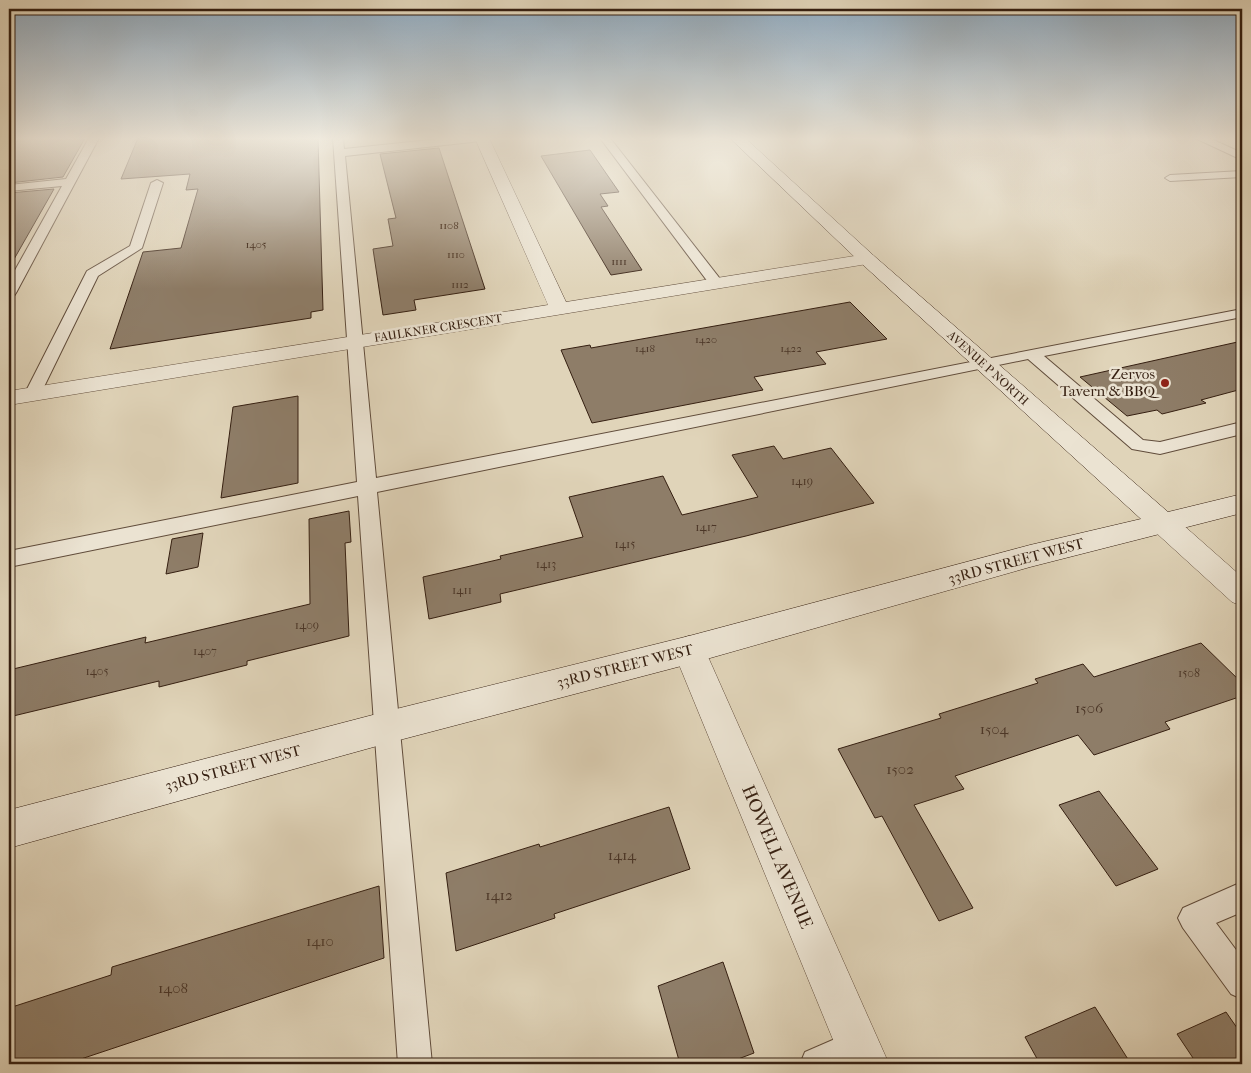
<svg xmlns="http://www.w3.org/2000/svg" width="1251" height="1073" font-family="'IM FELL French Canon',serif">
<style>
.building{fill:#8e7d68;stroke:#351f11}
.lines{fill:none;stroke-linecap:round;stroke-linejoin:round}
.service-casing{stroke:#604c3b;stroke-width:2}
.minor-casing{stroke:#604c3b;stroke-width:1}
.secondary-casing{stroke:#351f11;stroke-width:1}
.service{fill:#ebe3d2;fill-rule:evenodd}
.minor{fill:#ebe3d2;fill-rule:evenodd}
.secondary{fill:#ebe3d2;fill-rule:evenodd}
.poi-dot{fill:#8f2418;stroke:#ebe3d2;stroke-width:2}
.labels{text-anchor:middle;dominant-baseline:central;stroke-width:5;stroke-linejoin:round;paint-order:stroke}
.far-number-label{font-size:11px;fill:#4b3627}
.far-street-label{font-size:12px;fill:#351f11;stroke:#ebe3d2}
.number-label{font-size:12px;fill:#4b3627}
.poi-label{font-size:15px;fill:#351f11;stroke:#ebe3d2;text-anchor:end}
.street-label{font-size:15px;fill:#351f11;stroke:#ebe3d2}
.near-number-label{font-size:15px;fill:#4b3627}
.near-street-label{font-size:18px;fill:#351f11;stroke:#ebe3d2}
</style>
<rect width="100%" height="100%" fill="#e0d4b9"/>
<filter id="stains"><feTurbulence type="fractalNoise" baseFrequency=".004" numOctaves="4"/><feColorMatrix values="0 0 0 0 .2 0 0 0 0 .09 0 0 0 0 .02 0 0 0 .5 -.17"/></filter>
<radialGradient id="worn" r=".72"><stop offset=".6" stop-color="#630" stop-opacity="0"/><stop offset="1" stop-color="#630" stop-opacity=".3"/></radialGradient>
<g class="building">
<path d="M19,138h66l-22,39 -54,6v-29z"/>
<path d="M138,138h180l5,172 -12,2v6l-201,31 33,-97 38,-4 17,-59 -12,1 4,-16 -69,5z"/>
<path d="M439,148l46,141 -71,11 2,10 -33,5 -10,-66 20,-3 -5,-27 8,-1 -16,-64z"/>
<path d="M590,150l29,42 -19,2 8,12 -7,1 41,63 -31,5 -70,-119z"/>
<path d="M54,189l-45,79v-75z"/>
<path d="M850,302l37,37 -71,13 10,12 -72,13 9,13 -171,33 -31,-73 29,-5 1,3z"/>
<path d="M1242,341v48l-41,11 5,3 -44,11 -5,-4 -30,6 -47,-39z"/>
<path d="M298,396v87l-77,15 12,-91z"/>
<path d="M774,446l9,13 48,-11 43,55 -128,33 -246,58 1,8 -72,17 -6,-42 78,-18 -1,-3 83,-19 -14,-40 94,-21 19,39 76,-18 -26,-42z"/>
<path d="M349,511l2,31 -6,1 4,93 -102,25v4l-88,22v-6l-150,36v-47l137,-33 -1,6 165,-39 -1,-85z"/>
<path d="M203,533l-5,34 -32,7 6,-35z"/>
<path d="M1201,643l41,40v13l-77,26 5,7 -76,26 -16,-20 -123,41 9,13 -50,16 59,103 -34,13 -57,-105 -7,2 -37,-69 103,-31 -2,-4 99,-31 -3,-4 48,-15 11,13z"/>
<path d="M1099,791l59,78 -42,17 -57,-81z"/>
<path d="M669,807l21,62 -136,45 1,4 -99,33 -10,-78 93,-29 1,3z"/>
<path d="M379,886l5,72 -318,106h-57v-56l102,-33 1,-8z"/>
<path d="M723,962l31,91 -29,11h-45l-22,-78z"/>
<path d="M1095,1007l36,57h-91l-15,-27z"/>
<path d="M1226,1012l16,23v29h-45l-20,-30z"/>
</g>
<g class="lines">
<g class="service-casing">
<g id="service">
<path d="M89,138h10l-83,155 -2,3 -5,1v-16l53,-95 -53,5v-6l57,-6z"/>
<path d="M333,138h10l1,11 105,-11h37l-5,3 -136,15 31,322 866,-169v8l-198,39 99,84 17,2 82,-20v12l-82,20 -28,-5 -104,-90 -651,133 55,572h-34l-40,-568 -349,71v-16l348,-69z"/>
<path d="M600,138h10l111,142 2,3 -2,3h-10z"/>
<path d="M1195,138h14l33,15v7z"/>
<path d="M1242,171v6l-72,4 -5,-3 5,-3z"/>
<path d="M157,180l6,3 -21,65 -44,28 -58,119 -2,4h-12l-2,-4 63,-124 43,-25 21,-63z"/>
<path d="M1242,882v30l-26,11 26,35v41l-11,-5 -48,-66 -5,-10 5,-10z"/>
<path d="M858,1029l12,4 4,12 -4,12 -17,7h-53l5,-12z"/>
</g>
</g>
<g class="minor-casing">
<g id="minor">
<path d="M475,138h14l77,164 301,-48 6,1 3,4 -3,4 -6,1 -858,141v-14l539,-86z"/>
<path d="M1163,513l10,3 69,61v29l-10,-4 -79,-72 -4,-7 4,-7z"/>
<path d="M689,636l11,4 5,10 184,414h-46l-170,-414 5,-10z"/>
</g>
</g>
<g class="secondary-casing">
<path id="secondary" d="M730,138h15l128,117 295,257 74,-18v19l-212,54 -341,97 -301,79 -379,105v-38l379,-99 301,-75 341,-91 111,-26 -280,-256z"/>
</g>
<use href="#service" class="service"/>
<use href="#minor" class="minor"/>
<use href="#secondary" class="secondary"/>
</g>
<linearGradient id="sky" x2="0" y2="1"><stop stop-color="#8da8be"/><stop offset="0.48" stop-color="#f1ece0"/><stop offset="1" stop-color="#f1ece0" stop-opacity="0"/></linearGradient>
<rect width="1251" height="289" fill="url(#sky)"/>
<circle class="poi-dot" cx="1165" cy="383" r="5"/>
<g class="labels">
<g class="far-number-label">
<text x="449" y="225">1108</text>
<text x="256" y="244">1405</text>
<text x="456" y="254">1110</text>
<text x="619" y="261">1111</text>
<text x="460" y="284">1112</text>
<text x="706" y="339">1420</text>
<text x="645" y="348">1418</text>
<text x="791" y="348">1422</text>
</g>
<g class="far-street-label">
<text transform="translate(438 328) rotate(-9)">FAULKNER CRESCENT</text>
<text transform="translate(988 368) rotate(42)">AVENUE P NORTH</text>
</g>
<g class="number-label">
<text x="802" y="481">1419</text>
<text x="706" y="527">1417</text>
<text x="625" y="544">1415</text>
<text x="546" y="564">1413</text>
<text x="462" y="590">1411</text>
<text x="307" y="625">1409</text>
<text x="205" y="651">1407</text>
<text x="97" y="671">1405</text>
<text x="1189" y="673">1508</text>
</g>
<g class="poi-label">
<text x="1155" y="374">Zervos<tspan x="1155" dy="17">Tavern &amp; BBQ</tspan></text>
</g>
<g class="street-label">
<text transform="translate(1016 561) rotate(-15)">33RD STREET WEST</text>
<text transform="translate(625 666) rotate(-14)">33RD STREET WEST</text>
<text transform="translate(233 768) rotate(-15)">33RD STREET WEST</text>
</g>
<g class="near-number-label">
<text x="1089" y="708">1506</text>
<text x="994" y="729">1504</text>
<text x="900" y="769">1502</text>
<text x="622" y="855">1414</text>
<text x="499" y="895">1412</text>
<text x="320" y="941">1410</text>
<text x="173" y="988">1408</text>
</g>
<g class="near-street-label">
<text transform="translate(777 857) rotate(67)">HOWELL AVENUE</text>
</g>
</g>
<rect width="1251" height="1073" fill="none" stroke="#e0d4b9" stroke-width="30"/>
<rect x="10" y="10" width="1231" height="1053" fill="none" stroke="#351f11" stroke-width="2.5"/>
<rect x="15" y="15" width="1221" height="1043" fill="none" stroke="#351f11"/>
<rect width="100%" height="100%" filter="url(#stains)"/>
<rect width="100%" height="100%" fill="url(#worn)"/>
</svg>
